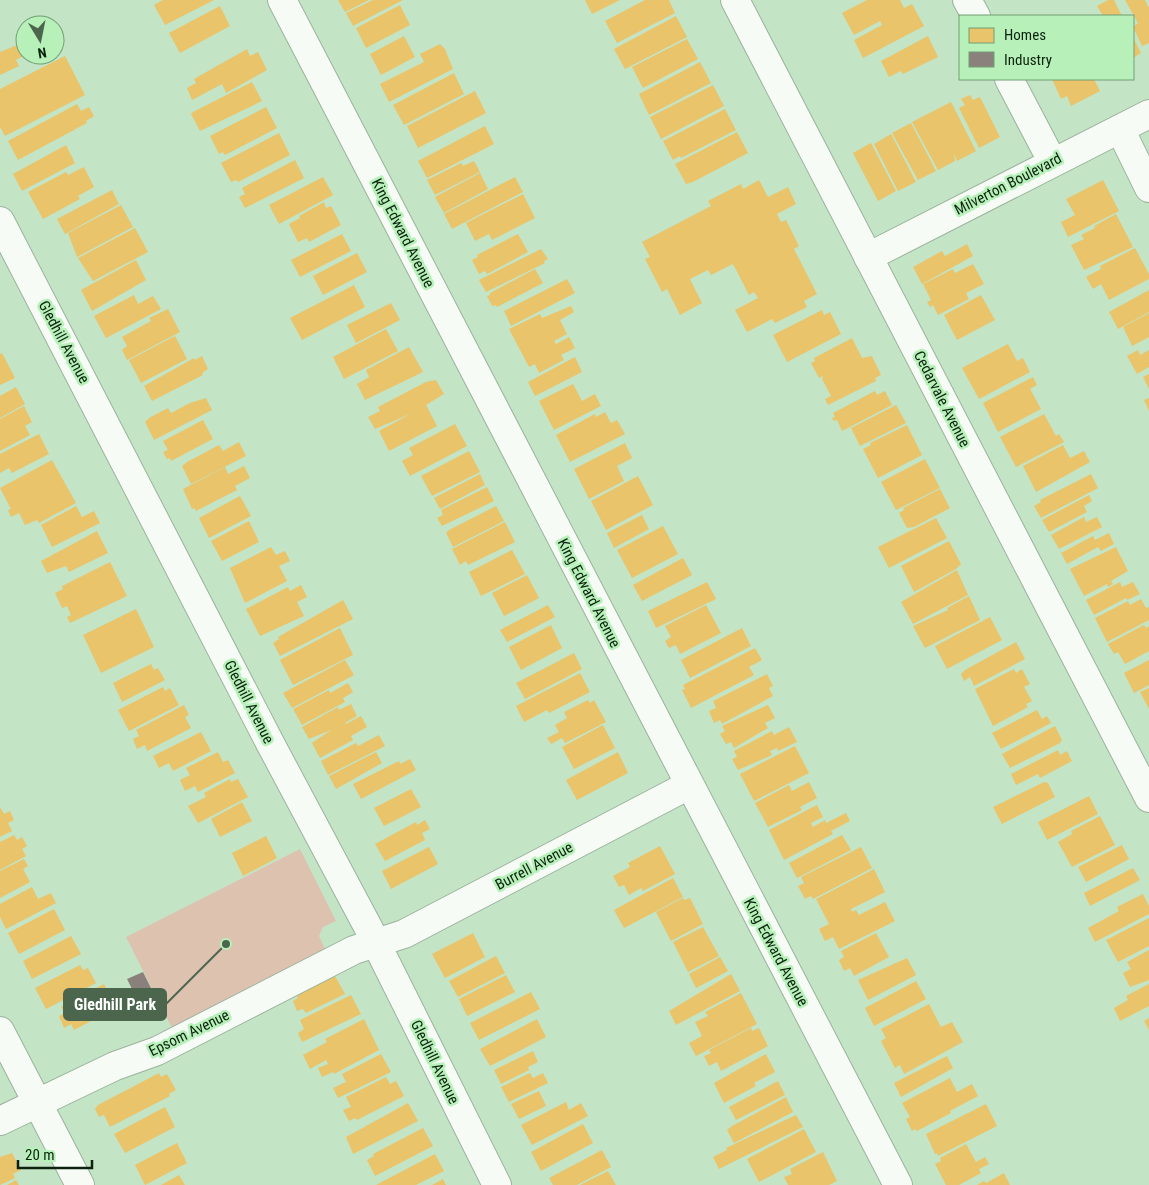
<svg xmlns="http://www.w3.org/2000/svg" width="1149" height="1185" font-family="'Roboto Condensed',sans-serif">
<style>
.green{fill:#ddc2b0}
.homes{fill:#e9c46a}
.industry{fill:#8a817c}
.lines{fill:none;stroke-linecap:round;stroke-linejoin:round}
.minor-casing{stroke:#9bb39c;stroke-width:30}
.minor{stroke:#f6fbf6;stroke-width:28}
.labels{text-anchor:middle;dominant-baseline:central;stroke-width:5;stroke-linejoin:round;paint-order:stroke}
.street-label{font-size:15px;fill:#0c220e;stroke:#b7f1b9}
.leader{fill:none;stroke:#4c664e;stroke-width:2}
.callout-dot{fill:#4c664e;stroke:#b7f1b9;stroke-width:2}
.callout{fill:#4c664e;stroke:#4c664e;stroke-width:2}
.callout-label{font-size:16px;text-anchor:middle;font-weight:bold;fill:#fff}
</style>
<rect width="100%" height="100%" fill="#c4e4c6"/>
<path class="green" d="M300,849l36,72 -13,6 -4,9 7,15 -153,79 -47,-93z"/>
<g class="homes">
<path d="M163,0h51l-49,25 -11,-20z"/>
<path d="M338,0h31l-24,12z"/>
<path d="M373,0h30l-50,26 -7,-13z"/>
<path d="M585,0h35l-28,14z"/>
<path d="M645,0h24l6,13 -58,30 -12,-22z"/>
<path d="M867,0h33l4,8 8,-4 12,22 -61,32 -9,-18 28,-15 -2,-4 -26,14 -12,-22z"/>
<path d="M1108,0h6l8,16h-19l-6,-10z"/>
<path d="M1125,0h20l4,8v35l-7,3 -9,-19 5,-4z"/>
<path d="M400,5l10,20 -44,23 -10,-20z"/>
<path d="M220,6l10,20 -50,27 -11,-20z"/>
<path d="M676,16l11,21 -62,32 -11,-20z"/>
<path d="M404,36l11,21 -34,18 -11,-21z"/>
<path d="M928,36l10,21 -35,17 -2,-3 -12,6 -8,-16z"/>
<path d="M1133,37l8,16 -8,5z"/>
<path d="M687,39l11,20 -55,29 -11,-21z"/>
<path d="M20,44l5,11 -9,5 3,6 -19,9v-23z"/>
<path d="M440,44l5,5 8,20 -64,33 -9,-18 44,-22 -4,-8z"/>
<path d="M247,49l3,7 8,-4 9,18 -41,23 -4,-9 -30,16 -5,-12 9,-5 -2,-4z"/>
<path d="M65,56l20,39 -80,41 -5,-9v-38z"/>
<path d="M700,62l11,21 -62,32 -10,-21z"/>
<path d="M454,73l10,21 -60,31 -11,-20z"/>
<path d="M1052,79h42l6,12 -29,15 -4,-10 -6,3z"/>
<path d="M252,82l10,19 -62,30 -9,-17 2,-2z"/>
<path d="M713,85l11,21 -63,33 -11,-22z"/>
<path d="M475,91l11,22 -68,35 -11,-22z"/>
<path d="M970,95l3,5 7,-3 20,40 -21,11 -20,-40 6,-3 -4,-6z"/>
<path d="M951,102l25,49 -19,10 -3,-7 1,7 -17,9 -26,-48z"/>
<path d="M77,104l4,7 8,-4 5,9 -8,5 1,2 -69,37 -10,-19z"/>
<path d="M266,107l11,21 -52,27 -2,-3 -4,2 -9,-18z"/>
<path d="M725,109l11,21 -55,28 -1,-2 -7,4 -10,-19z"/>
<path d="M911,123l25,48 -18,9 -26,-47z"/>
<path d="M485,126l9,18 -67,34 -9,-17z"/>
<path d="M737,132l11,21 -55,29 -7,2 -11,-20z"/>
<path d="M279,133l11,22 -52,27 -2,-2 -5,2 -10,-19z"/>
<path d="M891,134l25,48 -18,9 -24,-47z"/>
<path d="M871,143l25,48 -18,10 -25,-48z"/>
<path d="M66,145l9,18 -53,28 -9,-17z"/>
<path d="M295,160l9,18 -59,30 -6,-11 6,-3 -3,-6z"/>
<path d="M474,161l6,11 -45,23 -8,-15 34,-17 2,3z"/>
<path d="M84,167l10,20 -16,9 2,3 -37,20 -15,-27 38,-20 2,3z"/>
<path d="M480,173l8,16 -44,24 -9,-16z"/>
<path d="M323,177l10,18 -54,29 -10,-19z"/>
<path d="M515,177l8,15 -71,37 -8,-15z"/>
<path d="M759,180l9,17 20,-10 8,17 -19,10 4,8 5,-2 13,26 -5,3 23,45 -13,7 3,6 -32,16 -3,-4 -25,13 -12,-22 23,-12 -4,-6 -5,3 -16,-31 -22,11 -3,-5 -18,9 12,24 -22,12 -13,-26 -5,3 -17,-33 5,-2 -8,-15 69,-36 -3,-5 33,-17 2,5z"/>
<path d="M1103,180l16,31 -51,26 -7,-15 14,-7 -9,-16z"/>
<path d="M112,190l7,14 -54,30 -8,-15z"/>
<path d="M523,194l12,24 -43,22 -3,-6 -14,7 -9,-18z"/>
<path d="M324,202l2,6 5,-2 10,19 -32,17 -2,-4 -9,4 -9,-18 11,-6 -1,-2z"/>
<path d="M121,205l12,22 -56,30 -9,-24z"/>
<path d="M1116,214l17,33 -49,23 -13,-25 13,-6 -3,-4 14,-7 -1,-2z"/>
<path d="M135,228l13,24 -55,29 -15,-23z"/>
<path d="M342,234l9,17 -51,26 -9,-17z"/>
<path d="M518,234l10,18 -41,22 -2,-3 -6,3 -7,-14 6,-3 -1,-2z"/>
<path d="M967,244l6,12 -51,28 -9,-17 29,-16 3,5z"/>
<path d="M1135,248l14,26v5l-40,21 -8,-16 -8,5 -7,-12 15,-8 -1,-3z"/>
<path d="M541,249l7,10 -4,2 1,2 -59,29 -7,-12z"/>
<path d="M357,253l10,19 -44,23 -10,-19z"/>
<path d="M136,260l10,20 -54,31 -11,-21z"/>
<path d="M973,264l11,20 -18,9 3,6 -31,16 -5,-10 -3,2 -3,-5 4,-2 -8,-16 30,-15 2,4z"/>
<path d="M535,269l8,14 -46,24 -1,-2 -4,1 -5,-10 3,-1v-2z"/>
<path d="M567,279l8,14 -64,33 -7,-15z"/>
<path d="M354,285l11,22 -63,33 -12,-22z"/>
<path d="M1149,290v22l-31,17 -9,-17z"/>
<path d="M134,295l4,9 15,-8 8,13 -55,29 -12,-22z"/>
<path d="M981,295l14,25 -38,20 -13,-25z"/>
<path d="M391,303l9,17 -44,23 -9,-18z"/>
<path d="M571,306l3,6 -14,8 7,14 -13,7 2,3 13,-7 6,11 -14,7 3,5 -25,13 -4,-9 -6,3 -20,-38 31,-15 2,4z"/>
<path d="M168,309l12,23 -53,28 -5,-10 5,-4 -5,-9 29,-16 -2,-3z"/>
<path d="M822,310l2,5 6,-3 11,22 -54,28 -14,-27z"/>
<path d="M1149,313v24l-17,9 -9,-19z"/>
<path d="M386,329l12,22 -54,28 -11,-22z"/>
<path d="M175,336l12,23 -46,24 -12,-23z"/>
<path d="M852,338l10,20 10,-2 9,19 -6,3 1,3 -48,24 -3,-6 6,-3 -9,-17 1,-3 -4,2 -8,-15 4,-2 -1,-3z"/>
<path d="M1008,344l9,17 6,-3 7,14 -51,27 -17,-31z"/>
<path d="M409,347l14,25 -58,28 -8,-16 12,-7 -3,-7z"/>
<path d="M1138,350l2,5 9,-5v17l-12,7 -10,-18z"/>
<path d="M2,353l13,25 -15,7v-31z"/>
<path d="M202,356l6,13 -6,4 1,2 -51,26 -8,-15 50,-28 1,2z"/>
<path d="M575,357l7,15 -47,24 -7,-14z"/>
<path d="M1149,374v15l-6,-12z"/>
<path d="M1033,377l4,8 -7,4 11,20 -43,23 -15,-29z"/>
<path d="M436,380l8,14 -18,11 11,21 -48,25 -10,-20 31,-17 -35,15 -7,-12 12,-6 -2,-4 48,-25z"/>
<path d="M573,384l9,17 13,-7 6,12 -47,24 -15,-29z"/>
<path d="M16,387l9,17 -25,14v-22z"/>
<path d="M875,391l2,4 8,-4 7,14 -50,26 -5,-11 -3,1 -2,-3 3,-1 -2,-4z"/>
<path d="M206,398l6,12 -58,30 -9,-18 4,-4 19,-10 3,5 19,-10z"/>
<path d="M1149,398v13l-5,-11z"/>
<path d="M896,405l10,18 -46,23 -9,-18z"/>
<path d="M24,406l8,16 -7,4 5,9 -30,16v-32z"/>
<path d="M605,412l6,11 6,-3 8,14 -55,28 -14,-27 39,-21 1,3z"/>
<path d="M1044,414l12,22 3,-2 5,8 -48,25 -16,-30z"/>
<path d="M203,420l10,19 -42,22 -1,-3 -3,1 -4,-7 5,-2 -5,-9z"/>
<path d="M455,424l12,22 -57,30 -8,-15 11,-6 -4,-7z"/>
<path d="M907,425l15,30 -44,23 -15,-29 8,-4 -1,-2z"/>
<path d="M39,434l10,20 -37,19 -3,-5 -9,5v-19z"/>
<path d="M239,442l7,14 -55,28 -9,-18 5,-4 32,-17 4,6z"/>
<path d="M625,443l7,15 -15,8 7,15 -35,18 -15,-30z"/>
<path d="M1063,445l7,13 14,-7 6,11 -54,30 -13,-26z"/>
<path d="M469,451l11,21 -48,24 -11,-20z"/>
<path d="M925,459l15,29 -44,22 -15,-28z"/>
<path d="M52,460l24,43 -37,20 -2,-3 -12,5 -6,-12 -8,4 -3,-7 3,-1 -11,-21z"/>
<path d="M244,466l6,12 -15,8 2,4 -41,21 -2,-3 -2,1 -9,-20 42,-22 3,7z"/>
<path d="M480,474l5,11 -45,24 -6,-11z"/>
<path d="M1091,474l7,14 -57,30 -7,-12 7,-4 -1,-2z"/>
<path d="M638,476l15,29 -47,25 -15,-29z"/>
<path d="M487,487l7,14 -52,25 -5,-8 6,-3 -2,-5z"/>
<path d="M940,489l10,19 -36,19 -7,1 -8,-15 5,-3 -1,-2z"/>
<path d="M1089,495l3,6 -8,5 3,6 -38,20 -7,-12z"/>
<path d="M240,496l11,20 -42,22 -10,-20z"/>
<path d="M76,506l6,11 12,-6 6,12 -48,24 -11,-22z"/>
<path d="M496,506l8,15 -51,26 -7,-14 3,-3z"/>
<path d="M642,515l7,14 -35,19 -7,-15z"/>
<path d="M1084,517l2,5 11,-5 5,10 -43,22 -8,-14z"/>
<path d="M936,518l11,20 -58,30 -11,-21z"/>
<path d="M249,521l10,21 -37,19 -11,-20z"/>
<path d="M505,522l10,20 -47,23 -2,-4 -6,4 -8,-16z"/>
<path d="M663,526l15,28 -46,24 -15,-28z"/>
<path d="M97,531l11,22 -39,19 -3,-6 -19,7 -6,-12z"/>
<path d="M1109,533l5,11 -13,7 -3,-4 -31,17 -6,-11 32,-17 2,4z"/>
<path d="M949,541l12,23 -5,5 -42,23 -13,-26z"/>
<path d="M271,547l5,8 9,-4 5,10 -11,5 8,15 -42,22 -15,-35z"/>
<path d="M1116,547l12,24 -17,10 2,3 -5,3 -1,-3 -23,12 -14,-27z"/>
<path d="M512,550l13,24 -44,22 -12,-24z"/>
<path d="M683,558l9,17 -50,26 -9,-16z"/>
<path d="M110,562l17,34 -57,27 -3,-6 4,-2 -4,-9 -5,2 -7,-15 8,-4 -1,-3z"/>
<path d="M957,570l11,25 -55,29 -12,-22z"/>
<path d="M527,575l12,23 -35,18 -12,-23z"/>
<path d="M707,582l9,17 -60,29 -8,-17z"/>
<path d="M1120,582l2,5 11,-5 7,12 -13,6 -1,-2 -32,17 -8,-15z"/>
<path d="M301,585l6,12 -10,5 7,14 -44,20 -14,-27 42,-22 2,4z"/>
<path d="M969,596l11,24 -55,28 -12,-22 35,-16 -1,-2z"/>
<path d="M1141,599l5,9 3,-1v13l-42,22 -12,-24 33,-17 2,4z"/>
<path d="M343,600l10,19 -73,37 -7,-13 6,-4 -1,-2z"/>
<path d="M548,605l7,12 -48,25 -7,-12z"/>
<path d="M706,605l15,28 -41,21 -4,-9 -7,3 -4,-7 6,-4 -6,-11z"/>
<path d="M136,609l18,38 -53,26 -18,-38z"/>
<path d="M990,617l12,23 -55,29 -12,-23z"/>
<path d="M551,625l11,23 -41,22 -12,-23z"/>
<path d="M1144,625l2,3 3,-2v25l-24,13 -7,-12 -4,2 -6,-10z"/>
<path d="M340,628l13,27 -60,30 -13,-25z"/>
<path d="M742,628l9,18 -61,32 -9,-18z"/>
<path d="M1016,642l9,17 -51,27 -4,-9 -6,4 -3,-7 4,-4z"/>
<path d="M755,648l7,12 -13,7 5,8 -63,33 -9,-18 3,-1 -2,-4z"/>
<path d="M574,653l8,16 -57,30 -9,-16z"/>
<path d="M345,660l9,15 -62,33 -9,-15z"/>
<path d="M1149,660v25l-15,8 -10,-20z"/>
<path d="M151,664l3,6 4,-2 7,12 -43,22 -9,-19z"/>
<path d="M1014,669l2,4 6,-4 8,15 -6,3 8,14 -6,3 2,3 -35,19 -18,-37z"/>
<path d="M580,673l10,19 -41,21 -2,-3 -23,12 -8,-16z"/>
<path d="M767,674l6,12 -4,2 4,8 -51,28 -2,-4 -6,3 -5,-12 7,-3 -3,-7z"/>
<path d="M348,683l5,9 -10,6 2,4 -43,23 -9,-16 36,-19 1,3z"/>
<path d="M163,687l2,4 5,-3 9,17 -50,26 -11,-21z"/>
<path d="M1149,688v21l-9,-17z"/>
<path d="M588,700l2,3 4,-3 12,22 -41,21 -3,-5 -11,6 -4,-6 12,-6 -4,-7 12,-7 -3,-6z"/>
<path d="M351,704l6,12 -12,7 1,1 15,-8 6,11 -16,9 2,4 -33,18 -8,-15 19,-13 -22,9 -7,-12 36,-20 1,3z"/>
<path d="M184,705l5,10 -4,2 6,11 -44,23 -2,-6 -8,4 -4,-10 6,-3 -3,-6z"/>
<path d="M768,705l7,13 -10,5 3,5 -34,20 -3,-6 -5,2 -6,-10 5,-3 -3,-5z"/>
<path d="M1037,710l5,9 5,-3 4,7 -50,26 -9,-16z"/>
<path d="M603,725l12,23 -41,21 -12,-22z"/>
<path d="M1055,726l7,14 -2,3 -50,25 -8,-14z"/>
<path d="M789,727l8,15 -19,9 -1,-3 -7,3 2,4 -34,15 -6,-11 5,-2 -3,-6 38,-20 2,4z"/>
<path d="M201,732l10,19 -38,20 -4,-8 -10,5 -6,-12z"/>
<path d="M379,735l6,11 -57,29 -7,-14 35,-18 2,3z"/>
<path d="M795,746l14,27 -55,28 -14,-27z"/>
<path d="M1058,750l2,5 7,-4 5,10 -32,17 -2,-4 -22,11 -5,-11z"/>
<path d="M218,752l5,10 5,-2 7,13 -37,19 -3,-6 -10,5 -5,-11 10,-5 -4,-7z"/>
<path d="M376,752l6,11 -46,26 -7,-13z"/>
<path d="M618,752l10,21 -51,27 -11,-20z"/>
<path d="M410,759l6,11 -55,29 -8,-15 46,-23 1,3z"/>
<path d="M230,779l1,3 7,-3 10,18 -50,26 -10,-17 18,-9 -2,-4z"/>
<path d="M809,782l8,16 -17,9 2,3 -34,17 -13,-24 34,-18 3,6z"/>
<path d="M1044,782l4,1 7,14 -53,27 -9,-17z"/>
<path d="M411,789l10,18 -37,19 -10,-18z"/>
<path d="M1089,796l9,18 -51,26 -9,-18z"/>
<path d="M242,802l10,19 -32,16 -9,-18z"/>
<path d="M817,805l6,12 -12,6 2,4 12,-7 1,3 20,-10 4,8 -19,10 2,3 -49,26 -15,-30z"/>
<path d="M0,807l4,7 6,-3 4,9 -6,3 4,8 -12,6z"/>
<path d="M1100,816l15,29 -43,22 -14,-25 14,-8 -1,-3z"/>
<path d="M425,820l5,9 -8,4 3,7 -40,21 -10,-17 41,-22 1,3z"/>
<path d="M14,835l3,5 5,-3 5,9 -5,3 4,7 -26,14v-28z"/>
<path d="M842,835l9,15 -54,28 -8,-15z"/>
<path d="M266,836l11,22 -34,18 -11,-23z"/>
<path d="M1122,845l7,14 -43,23 -8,-15z"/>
<path d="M660,846l15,28 -32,17 -2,-3 -12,7 -5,-10 -5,2 -6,-11 17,-9 -2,-4z"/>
<path d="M429,847l9,17 -47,25 -9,-18z"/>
<path d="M861,847l11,21 -59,31 -2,-3 -6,3 -7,-13 6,-3 -3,-6z"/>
<path d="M24,859l4,7 -5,3 7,13 -30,16v-27z"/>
<path d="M1133,868l7,12 -50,26 -6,-13z"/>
<path d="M874,869l11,23 -34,17 1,3 4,-2 3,5 26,-13 10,19 -56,28 -6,-12 -8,4 -6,-12 10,-5 -13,-25z"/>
<path d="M673,878l10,19 -59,31 -10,-18z"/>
<path d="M32,887l6,12 13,-6 5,10 -50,26 -6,-12v-13z"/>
<path d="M1143,894l6,12v8l-54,28 -7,-14 31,-17 -2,-4z"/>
<path d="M683,898l1,2 6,-2 13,26 -32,17 -15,-29z"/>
<path d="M54,909l11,21 -46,24 -11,-21z"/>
<path d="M1149,918v28l-31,16 -12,-22z"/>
<path d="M703,927l16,29 -31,16 -15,-30z"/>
<path d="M473,933l12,24 -40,21 -13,-24z"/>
<path d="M876,933l13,24 -35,19 -4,-8 -6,3 -5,-11 5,-3 -3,-6z"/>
<path d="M71,936l10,18 -49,25 -9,-18z"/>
<path d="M1149,950v30l-19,7 -7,-14 8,-4 -4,-7z"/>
<path d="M496,956l9,17 -47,24 -9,-16z"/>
<path d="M720,957l8,14 -32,17 -7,-14z"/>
<path d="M907,958l9,17 -48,25 -10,-20z"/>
<path d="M80,965l3,5 5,-2 8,15 -50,26 -11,-21z"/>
<path d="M731,974l9,17 -64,34 -7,-14z"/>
<path d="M506,975l9,17 -48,24 -8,-17z"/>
<path d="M335,976l10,18 -39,19 -3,-4 -6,2 -4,-10 5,-3 -2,-3z"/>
<path d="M916,981l10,18 -52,27 -9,-18z"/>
<path d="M104,984l12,24 -42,22 -3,-6 -7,4 -5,-12 6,-3 -4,-6z"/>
<path d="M1149,984v22l-29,15 -6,-13 14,-8 -2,-4z"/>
<path d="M531,992l9,17 -61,31 -9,-17z"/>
<path d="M741,993l16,31 -61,32 -7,-13 13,-7 -7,-14 13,-6 -3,-4z"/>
<path d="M351,995l10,19 -59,28 -4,-9 6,-4 -4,-9z"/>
<path d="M929,1004l12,23 11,-5 11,20 -59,32 -4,-9 -5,3 -14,-27 5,-3 -5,-9z"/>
<path d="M1149,1018v12l-5,-9z"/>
<path d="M364,1019l15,31 -45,24 -1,-2 -11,5 -4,-9 10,-4 -2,-4 -16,9 -7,-14 24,-13 -2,-3z"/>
<path d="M537,1019l9,18 -56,29 -10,-17z"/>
<path d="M751,1028l1,3 7,-3 9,18 -47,25 -4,-9 -8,4 -5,-10 7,-3 -2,-3z"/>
<path d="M533,1051l5,11 -10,5 1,3 -28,14 -7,-14z"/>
<path d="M381,1054l10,18 -53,26 -5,-10 13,-6 -4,-8z"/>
<path d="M766,1054l9,18 -21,11 2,3 -32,17 -10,-20z"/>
<path d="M947,1056l6,12 -52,29 -7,-14z"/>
<path d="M159,1073l2,4 6,-3 9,16 -7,4 1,2 -60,31 -6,-12 -5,2 -4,-8 3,-4z"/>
<path d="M530,1073l3,5 10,-5 5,10 -39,19 -8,-15z"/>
<path d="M386,1077l4,7 6,-3 8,15 -47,24 -2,-2 -6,3 -6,-11 8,-3 -5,-10z"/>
<path d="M950,1078l7,14 15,-8 6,12 -28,15 1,2 -34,18 -2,-2 -3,2 -6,-12 4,-2 -8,-14z"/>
<path d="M778,1081l7,14 -49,25 -7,-13z"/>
<path d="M539,1091l7,15 -27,13 -8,-15z"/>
<path d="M786,1097l7,15 -59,31 -7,-13 5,-4z"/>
<path d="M566,1102l3,8 12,-7 7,13 -56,29 -11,-20z"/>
<path d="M408,1103l10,18 -65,33 -7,-17z"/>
<path d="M986,1104l11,22 -59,30 -1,-3 -2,1 -9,-20z"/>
<path d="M165,1107l10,20 -50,26 -11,-19z"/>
<path d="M796,1115l7,12 -84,42 -6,-12 14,-7 -1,-2z"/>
<path d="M583,1124l10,19 -52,28 -10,-19z"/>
<path d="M423,1128l10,18 -58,30 -8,-16 7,-4 -1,-2z"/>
<path d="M804,1129l12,23 -57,30 -12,-23z"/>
<path d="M177,1143l10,20 -42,22 -10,-20z"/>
<path d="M966,1144l10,18 9,-5 4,7 -10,5 2,4 -22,12h-13l-11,-21 6,-3 -1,-3z"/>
<path d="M602,1150l9,17 -34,18h-24l-4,-7z"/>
<path d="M823,1152l14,29 -8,4h-41l-4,-8 8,-3 -2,-5z"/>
<path d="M12,1153l9,17 -8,4 2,4 -15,7v-28z"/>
<path d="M435,1154l9,17 -28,14h-40z"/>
<path d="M608,1171l8,14h-36z"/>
<path d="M1004,1173l6,12h-33l7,-4 2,2z"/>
<path d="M179,1175l6,10h-24z"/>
<path d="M443,1179l3,6h-14z"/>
<path d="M16,1180l3,5h-12z"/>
</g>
<path class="industry" d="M143,972l12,24 -16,7 -12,-24z"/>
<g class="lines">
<g class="minor-casing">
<g id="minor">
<path d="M282,0l616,1185"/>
<path d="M735,0l414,798"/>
<path d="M967,0l9,16"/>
<path d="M1009,79l43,82"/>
<path d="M1120,129l29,59"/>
<path d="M0,221l270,522 98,184 129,258"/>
<path d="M868,257l281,-143"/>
<path d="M0,1031l80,154"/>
<path d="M0,1121l115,-55 42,-15 197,-101 50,-16 285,-149"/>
</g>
</g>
<use href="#minor" class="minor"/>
</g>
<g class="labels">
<g class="street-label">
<text transform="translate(1008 184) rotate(-27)">Milverton Boulevard</text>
<text transform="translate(403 233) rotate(63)">King Edward Avenue</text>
<text transform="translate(64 342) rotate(62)">Gledhill Avenue</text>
<text transform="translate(942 399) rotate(63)">Cedarvale Avenue</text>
<text transform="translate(589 593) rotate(63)">King Edward Avenue</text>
<text transform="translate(249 702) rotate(63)">Gledhill Avenue</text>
<text transform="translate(534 866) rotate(-28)">Burrell Avenue</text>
<text transform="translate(776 952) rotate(62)">King Edward Avenue</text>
<text transform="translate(189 1033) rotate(-26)">Epsom Avenue</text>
<text transform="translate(435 1062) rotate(64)">Gledhill Avenue</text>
</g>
</g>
<path class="leader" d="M226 944L166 1004"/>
<circle class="callout-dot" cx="226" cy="944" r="5"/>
<rect class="callout" x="64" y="989" width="102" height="31" rx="5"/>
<g class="callout-label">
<text x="115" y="1010">Gledhill Park</text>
</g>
<rect x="959" y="15" width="175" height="65" fill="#b7f1b9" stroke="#739e75"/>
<rect x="969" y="28" width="25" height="15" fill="#e9c46a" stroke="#739e75"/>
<text x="1004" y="40" font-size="15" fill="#0c220e">Homes</text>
<rect x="969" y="52" width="25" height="15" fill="#8a817c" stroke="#739e75"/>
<text x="1004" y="65" font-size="15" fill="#0c220e">Industry</text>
<g transform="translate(40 40) rotate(170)"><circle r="24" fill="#b7f1b9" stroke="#739e75"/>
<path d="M0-4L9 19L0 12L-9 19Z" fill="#4c664e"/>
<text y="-8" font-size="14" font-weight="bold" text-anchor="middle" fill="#0c220e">N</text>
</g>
<path d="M18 1160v8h74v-8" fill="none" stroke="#0c220e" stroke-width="2.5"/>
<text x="25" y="1160" font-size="15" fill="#0c220e" stroke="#b7f1b9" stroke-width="4" paint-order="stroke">20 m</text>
</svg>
